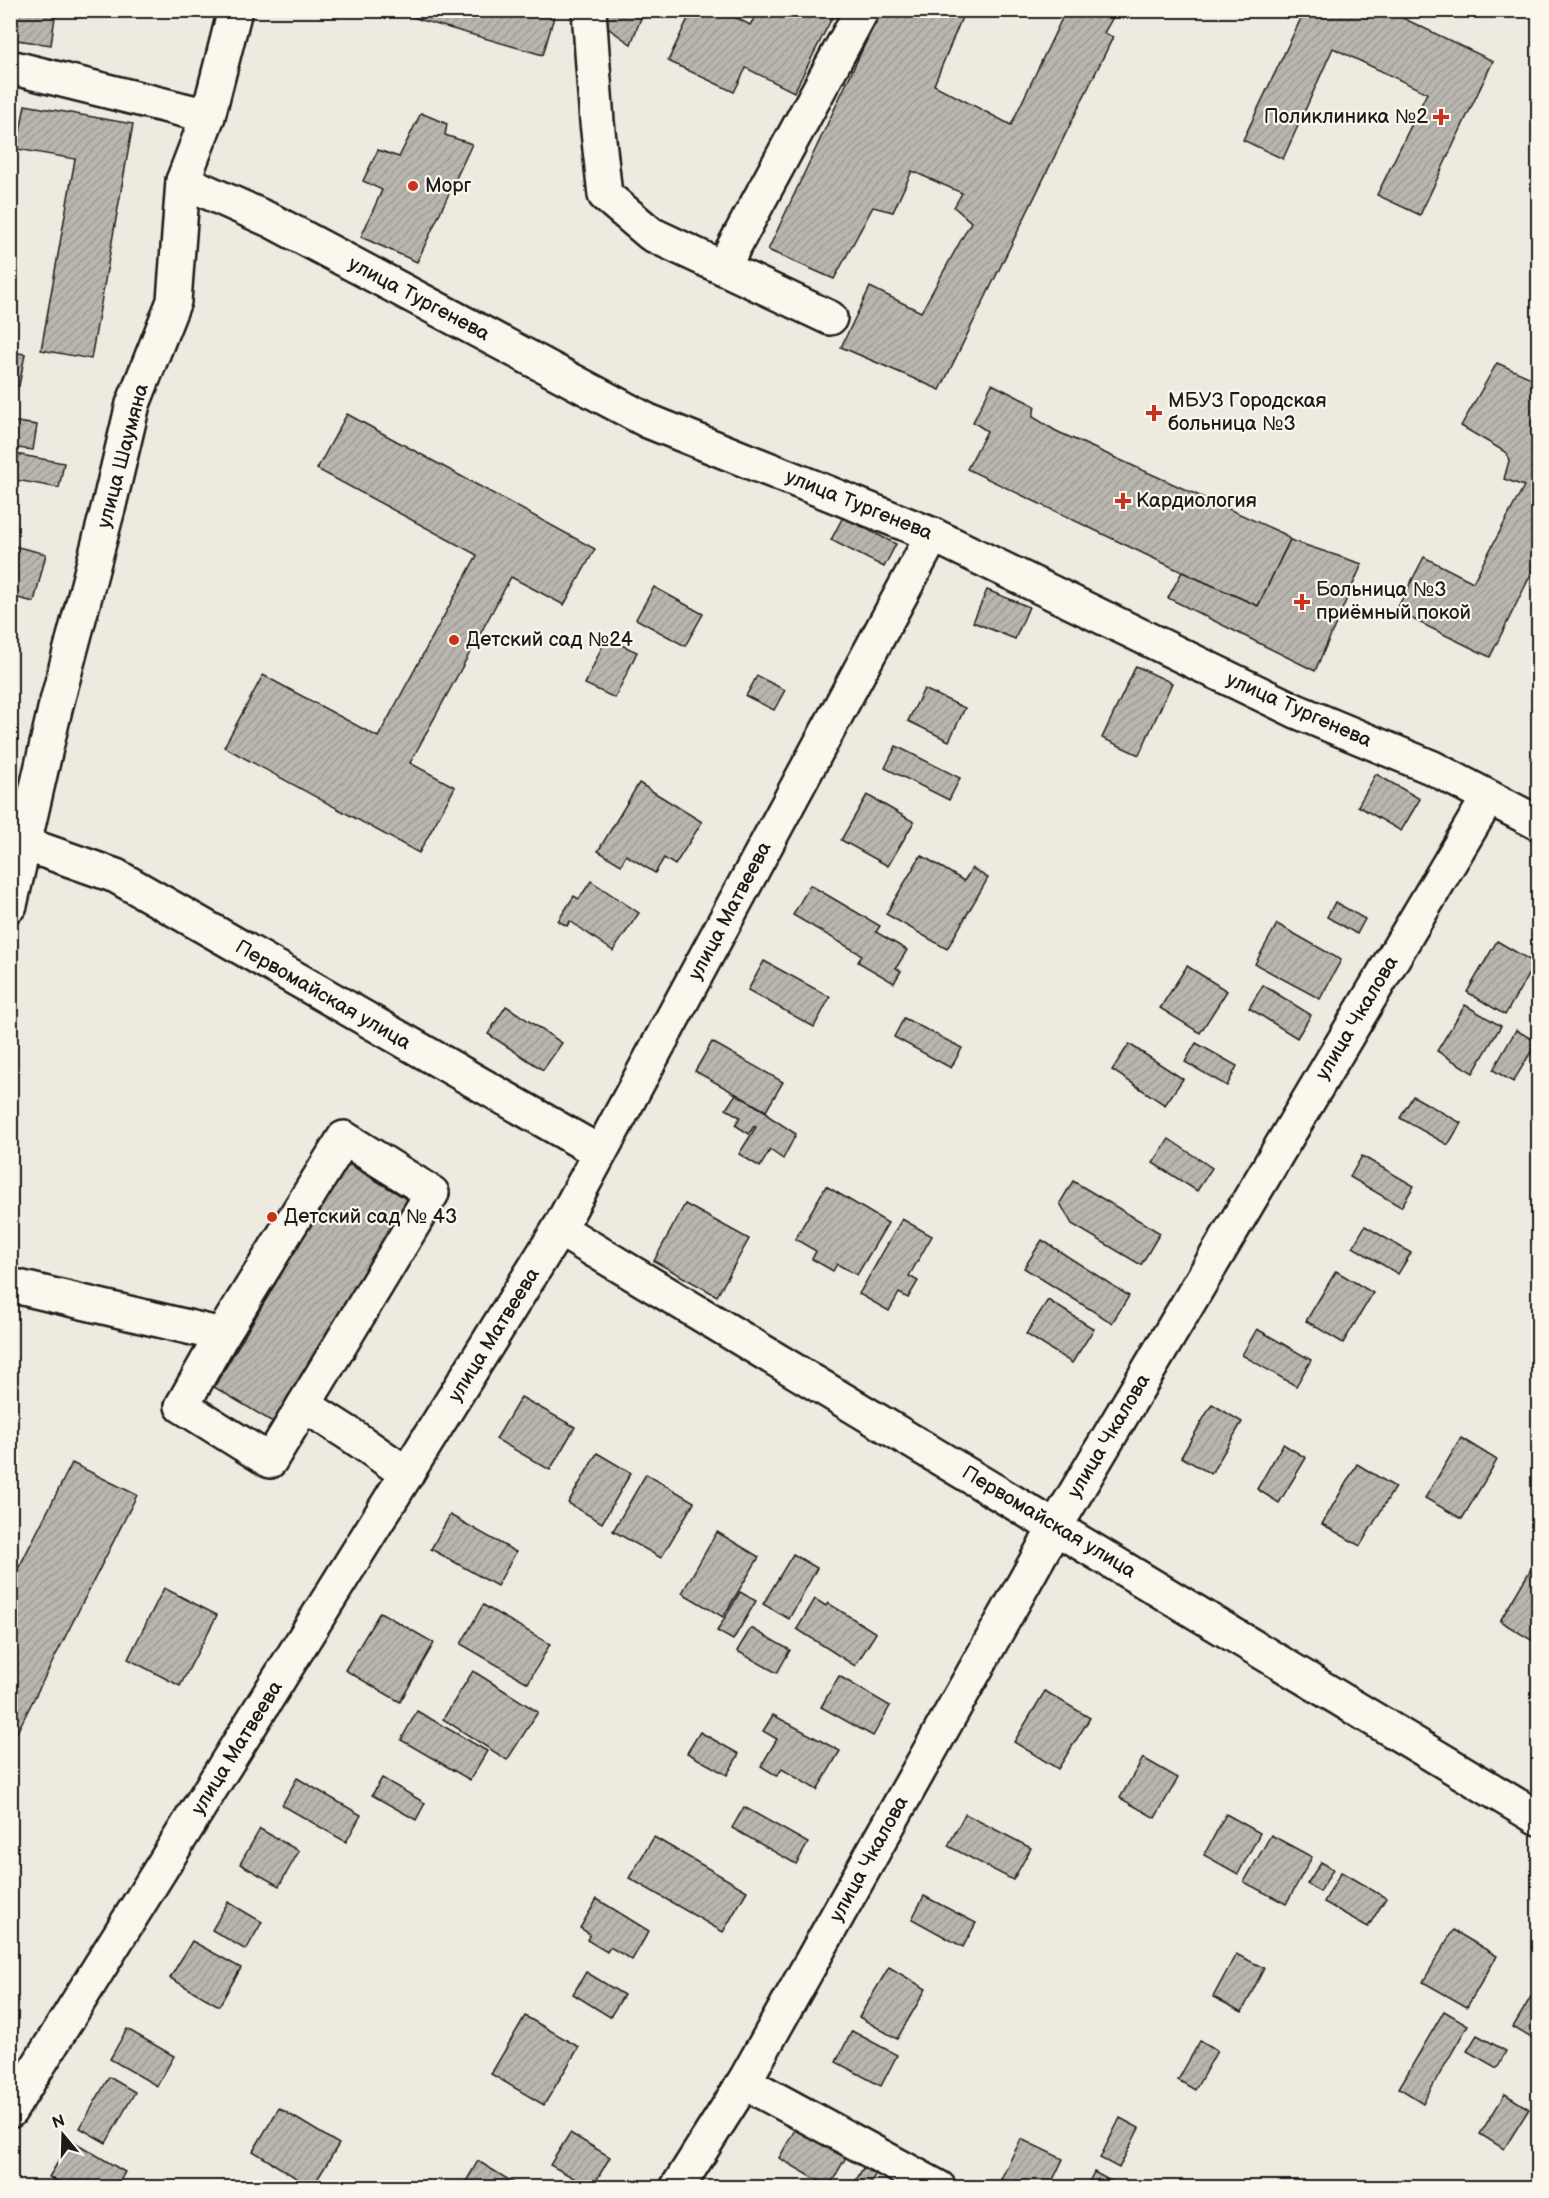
<svg xmlns="http://www.w3.org/2000/svg" width="1549" height="2198" font-family="'Balsamiq Sans',sans-serif">
<style>
.building{fill:url(#building-hatch);stroke:#1c1c1c;stroke-width:1.5}
.lines{fill:none;stroke-linecap:round;stroke-linejoin:round}
.minor-casing{stroke:#1c1c1c;stroke-width:38}
.major-casing{stroke:#1c1c1c;stroke-width:38}
.minor{stroke:#fbf7ec;stroke-width:33}
.major{stroke:#fbf7ec;stroke-width:33}
.poi-dot{fill:#c8321e;stroke:#fbf7ec;stroke-width:2}
.labels{text-anchor:middle;dominant-baseline:central;stroke-width:4.5;stroke-linejoin:round;paint-order:stroke}
.poi-label{font-size:20px;fill:#1c1c1c;stroke:#fbf7ec;text-anchor:start}
.street-label{font-size:20px;fill:#1c1c1c;stroke:#fbf7ec}
</style>
<defs>
<pattern id="building-hatch" width="6" height="6" patternUnits="userSpaceOnUse" patternTransform="scale(1.5)"><rect width="6" height="6" fill="#b9b6af"/><path d="M-1 1l2-2M0 6l6-6M5 7l2-2" fill="none" stroke="#9e9c96"/></pattern>
</defs>
<rect width="100%" height="100%" fill="#eeeadf"/>
<filter id="ink" filterUnits="userSpaceOnUse"><feTurbulence type="fractalNoise" baseFrequency=".0167" numOctaves="2"/><feDisplacementMap in="SourceGraphic" scale="12" xChannelSelector="R" yChannelSelector="G"/><feConvolveMatrix kernelMatrix="1 2 1 2 8 2 1 2 1" color-interpolation-filters="sRGB"/></filter>
<g filter="url(#ink)">
<g class="building">
<path d="M10,10h46l-5,35 -41,-6z"/>
<path d="M395,10h28l-2,10z"/>
<path d="M423,10h133l-13,45 -122,-35z"/>
<path d="M604,10h40l-13,34 -32,-22z"/>
<path d="M692,10h30l28,15 9,-15h77l-42,82 -48,-24 -12,24 -66,-31z"/>
<path d="M881,10h84l-31,75 77,40 55,-115h51l-13,23 9,4 -173,353 -99,-43 29,-60 51,25 50,-90 -17,-15 8,-14 -50,-22 -19,41 -20,-5 -39,72 -66,-29z"/>
<path d="M1305,10h81l107,51 -73,154 -43,-20 50,-102 -94,-45 -50,111 -40,-19z"/>
<path d="M25,105l108,19 -42,235 -50,-9 34,-191 -58,-10z"/>
<path d="M421,113l26,11 -2,11 27,9 -55,118 -56,-25 21,-47 -19,-9 15,-31 21,7z"/>
<path d="M10,352l15,2 -6,32 -9,-2z"/>
<path d="M1497,363l41,18v179l-48,97 -94,-46 28,-54 49,25 51,-96 -20,-7 5,-18 -2,-8 -46,-27z"/>
<path d="M992,384l43,22 -2,11 23,14 228,103 6,6 -32,66 -76,-34 -215,-103 20,-38 -14,-9z"/>
<path d="M347,414l248,135 -31,56 -53,-28 -101,186 45,24 -36,66 -195,-106 39,-72 115,62 99,-182 -160,-86z"/>
<path d="M10,421l27,4 -4,25 -23,-3z"/>
<path d="M16,454l48,9 -5,25 -48,-9z"/>
<path d="M843,517l53,27 -12,23 -53,-27z"/>
<path d="M1290,540l72,24 -47,107 -147,-73 14,-26 76,34z"/>
<path d="M10,545l36,9 -12,48 -24,-6z"/>
<path d="M654,587l49,27 -18,32 -49,-27z"/>
<path d="M987,590l42,17 -14,32 -42,-17z"/>
<path d="M606,638l31,14 -22,46 -30,-14z"/>
<path d="M1136,666l36,17 -33,72 -37,-17z"/>
<path d="M757,676l28,14 -11,20 -28,-14z"/>
<path d="M924,689l41,19 -16,33 -41,-20z"/>
<path d="M896,746l64,32 -11,22 -64,-32z"/>
<path d="M1376,774l44,25 -19,32 -43,-25z"/>
<path d="M639,783l63,39 -27,43 -11,-7 -9,15 -29,-18 -5,10 -23,-14z"/>
<path d="M867,795l47,27 -26,44 -47,-26z"/>
<path d="M921,855l43,26 8,-13 16,10 -41,71 -61,-35z"/>
<path d="M591,881l48,32 -26,38 -43,-30 -3,5 -9,-5 16,-25 5,3z"/>
<path d="M810,885l70,41 -4,6 31,18 -11,18 5,3 -7,12 -36,-21 4,-7 -69,-40z"/>
<path d="M1335,902l30,17 -8,15 -30,-17z"/>
<path d="M1277,924l64,36 -21,39 -65,-35z"/>
<path d="M1497,941l38,22 -30,52 -38,-23z"/>
<path d="M764,961l66,36 -16,30 -66,-37z"/>
<path d="M1187,966l40,25 -27,42 -40,-25z"/>
<path d="M1263,985l48,30 -14,23 -48,-30z"/>
<path d="M1465,1005l36,21 -28,47 -36,-22z"/>
<path d="M506,1006l56,37 -19,27 -55,-36z"/>
<path d="M904,1018l58,30 -11,20 -57,-31z"/>
<path d="M1516,1030l21,12 -24,40 -20,-12z"/>
<path d="M712,1042l71,40 -17,29 -71,-40z"/>
<path d="M1196,1043l41,23 -10,20 -42,-24z"/>
<path d="M1129,1044l54,35 -18,26 -53,-35z"/>
<path d="M736,1094l32,19 -1,2 29,19 -13,25 -13,-9 -10,17 -21,-13 17,-27 -2,-1 -5,8 -14,-9 5,-8 -14,-8z"/>
<path d="M1413,1096l48,27 -13,22 -48,-27z"/>
<path d="M1169,1139l43,29 -15,23 -44,-28z"/>
<path d="M1362,1156l52,30 -13,21 -51,-30z"/>
<path d="M347,1163l63,38 -134,223 -62,-37z"/>
<path d="M1073,1181l87,52 -19,32 -69,-41 -12,-21z"/>
<path d="M826,1186l62,37 -31,52 -20,-11 -4,7 -21,-12 4,-8 -21,-12z"/>
<path d="M685,1204l64,35 -32,57 -63,-35z"/>
<path d="M902,1219l30,17 -23,40 9,5 -10,17 -9,-5 -10,18 -30,-17z"/>
<path d="M1365,1226l46,27 -13,21 -45,-27z"/>
<path d="M1042,1240l87,56 -17,27 -88,-55z"/>
<path d="M1336,1271l37,22 -30,50 -37,-22z"/>
<path d="M1048,1300l46,29 -22,34 -46,-29z"/>
<path d="M1257,1329l54,31 -15,26 -54,-31z"/>
<path d="M521,1397l54,30 -25,43 -54,-31z"/>
<path d="M1212,1404l30,18 -31,52 -30,-17z"/>
<path d="M1461,1438l36,22 -35,59 -37,-21z"/>
<path d="M1283,1444l23,14 -27,45 -22,-14z"/>
<path d="M597,1453l34,20 -29,50 -34,-20z"/>
<path d="M72,1463l65,32 -127,251v-161z"/>
<path d="M1357,1464l38,23 -35,59 -38,-22z"/>
<path d="M646,1474l48,28 -33,56 -48,-27z"/>
<path d="M450,1515l66,37 -19,34 -66,-37z"/>
<path d="M717,1532l42,25 -36,60 -41,-24z"/>
<path d="M793,1554l24,14 -28,51 -26,-15z"/>
<path d="M1538,1557v81l-2,5 -36,-22z"/>
<path d="M164,1588l53,27 -37,71 -52,-27z"/>
<path d="M740,1592l16,9 -23,39 -16,-9z"/>
<path d="M815,1599l11,7 2,-3 48,30 -21,33 -58,-37z"/>
<path d="M483,1605l67,39 -22,39 -67,-39z"/>
<path d="M380,1612l54,31 -34,59 -55,-32z"/>
<path d="M751,1628l39,22 -13,23 -40,-22z"/>
<path d="M473,1671l65,41 -31,48 -64,-41z"/>
<path d="M839,1676l51,30 -17,30 -52,-29z"/>
<path d="M1045,1691l45,27 -32,51 -44,-27z"/>
<path d="M417,1711l70,40 -17,29 -69,-40z"/>
<path d="M773,1715l67,36 -23,39 -35,-21 -5,7 -16,-10 16,-27 -14,-8z"/>
<path d="M700,1732l39,22 -12,21 -40,-22z"/>
<path d="M1143,1758l35,20 -23,40 -35,-20z"/>
<path d="M297,1778l64,37 -15,27 -64,-37z"/>
<path d="M382,1778l43,25 -9,17 -44,-25z"/>
<path d="M744,1807l64,36 -12,21 -64,-36z"/>
<path d="M965,1814l66,34 -18,32 -65,-34z"/>
<path d="M1226,1814l34,19 -22,41 -34,-19z"/>
<path d="M260,1829l39,22 -20,35 -39,-22z"/>
<path d="M1271,1835l41,22 -26,47 -42,-22z"/>
<path d="M654,1837l93,54 -24,41 -94,-54z"/>
<path d="M1321,1862l12,7 -13,23 -13,-8z"/>
<path d="M1341,1872l45,26 -18,29 -44,-25z"/>
<path d="M924,1896l52,27 -13,24 -51,-28z"/>
<path d="M597,1899l52,32 -17,29 -22,-13 -3,5 -20,-12 3,-6 -10,-6z"/>
<path d="M228,1902l34,20 -16,28 -34,-20z"/>
<path d="M1453,1930l44,26 -30,51 -44,-25z"/>
<path d="M192,1941l49,27 -22,38 -49,-28z"/>
<path d="M1236,1954l28,14 -22,44 -29,-15z"/>
<path d="M889,1967l37,22 -29,50 -38,-22z"/>
<path d="M586,1972l38,23 -14,22 -37,-23z"/>
<path d="M1538,1985v57l-25,-15z"/>
<path d="M1444,2011l24,14 -45,78 -24,-15z"/>
<path d="M525,2016l54,31 -35,58 -53,-31z"/>
<path d="M127,2029l47,27 -17,30 -47,-27z"/>
<path d="M852,2031l45,24 -16,31 -45,-24z"/>
<path d="M1477,2035l29,16 -9,17 -30,-17z"/>
<path d="M1200,2041l17,10 -22,39 -17,-10z"/>
<path d="M109,2077l26,15 -29,51 -26,-15z"/>
<path d="M1505,2094l24,15 -25,40 -24,-15z"/>
<path d="M279,2108l60,36 -27,44 -59,-37z"/>
<path d="M1120,2118l19,10 -20,40 -19,-10z"/>
<path d="M796,2128l50,29 -17,30 -50,-29z"/>
<path d="M570,2133l40,24 -18,31 -42,-23z"/>
<path d="M1021,2139l42,20 -14,29h-30l-18,-9z"/>
<path d="M71,2140l54,32 -9,16h-49l-18,-11z"/>
<path d="M478,2161l44,27h-60z"/>
<path d="M866,2163l12,6 -10,19 -16,-1z"/>
<path d="M1094,2172l29,16h-37z"/>
</g>
<g class="lines">
<g class="minor-casing">
<g id="minor">
<path d="M589,10l8,112 8,73 46,39 179,84"/>
<path d="M10,67l198,49"/>
<path d="M183,181l89,40 376,200 285,114 363,176 137,57 105,55"/>
<path d="M723,267l139,-257"/>
<path d="M42,850l74,26 483,276"/>
<path d="M344,1138l88,55 -162,268 -88,-55 40,-71z"/>
<path d="M559,1229l979,589"/>
<path d="M10,1285l212,50"/>
<path d="M304,1405l47,30 56,39"/>
<path d="M744,2082l195,106"/>
<path d="M10,2111l549,-882 374,-694"/>
<path d="M677,2188l67,-106 312,-556 432,-728"/>
</g>
</g>
<g class="major-casing">
<path id="major" d="M10,905l45,-196 54,-204 24,-101 41,-103 9,-120 25,-65 27,-106"/>
</g>
<use href="#minor" class="minor"/>
<use href="#major" class="major"/>
</g>
</g>
<g class="poi-dot">
<path d="M1438 108h6v6h6v6h-6v6h-6v-6h-6v-6h6z"/>
<circle cx="413" cy="186" r="6"/>
<path d="M1151 404h6v6h6v6h-6v6h-6v-6h-6v-6h6z"/>
<path d="M1120 492h6v6h6v6h-6v6h-6v-6h-6v-6h6z"/>
<path d="M1299 593h6v6h6v6h-6v6h-6v-6h-6v-6h6z"/>
<circle cx="454" cy="640" r="6"/>
<circle cx="272" cy="1217" r="6"/>
</g>
<g class="labels">
<g class="poi-label">
<text x="1428" y="117" text-anchor="end">Поликлиника №2</text>
<text x="425" y="186">Морг</text>
<text x="1168" y="401">МБУЗ Городская<tspan x="1168" dy="23">больница №3</tspan></text>
<text x="1136" y="501">Кардиология</text>
<text x="1316" y="590">Больница №3<tspan x="1316" dy="23">приёмный покой</tspan></text>
<text x="466" y="640">Детский сад №24</text>
<text x="284" y="1217">Детский сад № 43</text>
</g>
<g class="street-label">
<text transform="translate(419 299) rotate(28)">улица Тургенева</text>
<text transform="translate(123 456) rotate(-75)">улица Шаумяна</text>
<text transform="translate(859 505) rotate(22)">улица Тургенева</text>
<text transform="translate(1299 710) rotate(24)">улица Тургенева</text>
<text transform="translate(730 911) rotate(-62)">улица Матвеева</text>
<text transform="translate(323 995) rotate(30)">Первомайская улица</text>
<text transform="translate(1357 1018) rotate(-59)">улица Чкалова</text>
<text transform="translate(494 1335) rotate(-58)">улица Матвеева</text>
<text transform="translate(1109 1436) rotate(-59)">улица Чкалова</text>
<text transform="translate(1049 1522) rotate(31)">Первомайская улица</text>
<text transform="translate(237 1748) rotate(-58)">улица Матвеева</text>
<text transform="translate(869 1859) rotate(-61)">улица Чкалова</text>
</g>
</g>
<rect width="1549" height="2198" fill="none" stroke="#fbf7ec" stroke-width="36"/>
<rect x="18" y="18" width="1513" height="2162" fill="none" stroke="#1c1c1c" stroke-width="2" filter="url(#ink)"/>
<g transform="translate(63 2135) rotate(341)" stroke="#fbf7ec" stroke-width="4.5" paint-order="stroke">
<path d="M0-4.5L10 22L0 15L-10 22Z" fill="#1c1c1c"/>
<text y="-9" font-size="16" font-weight="bold" text-anchor="middle" fill="#1c1c1c">N</text>
</g>
</svg>
